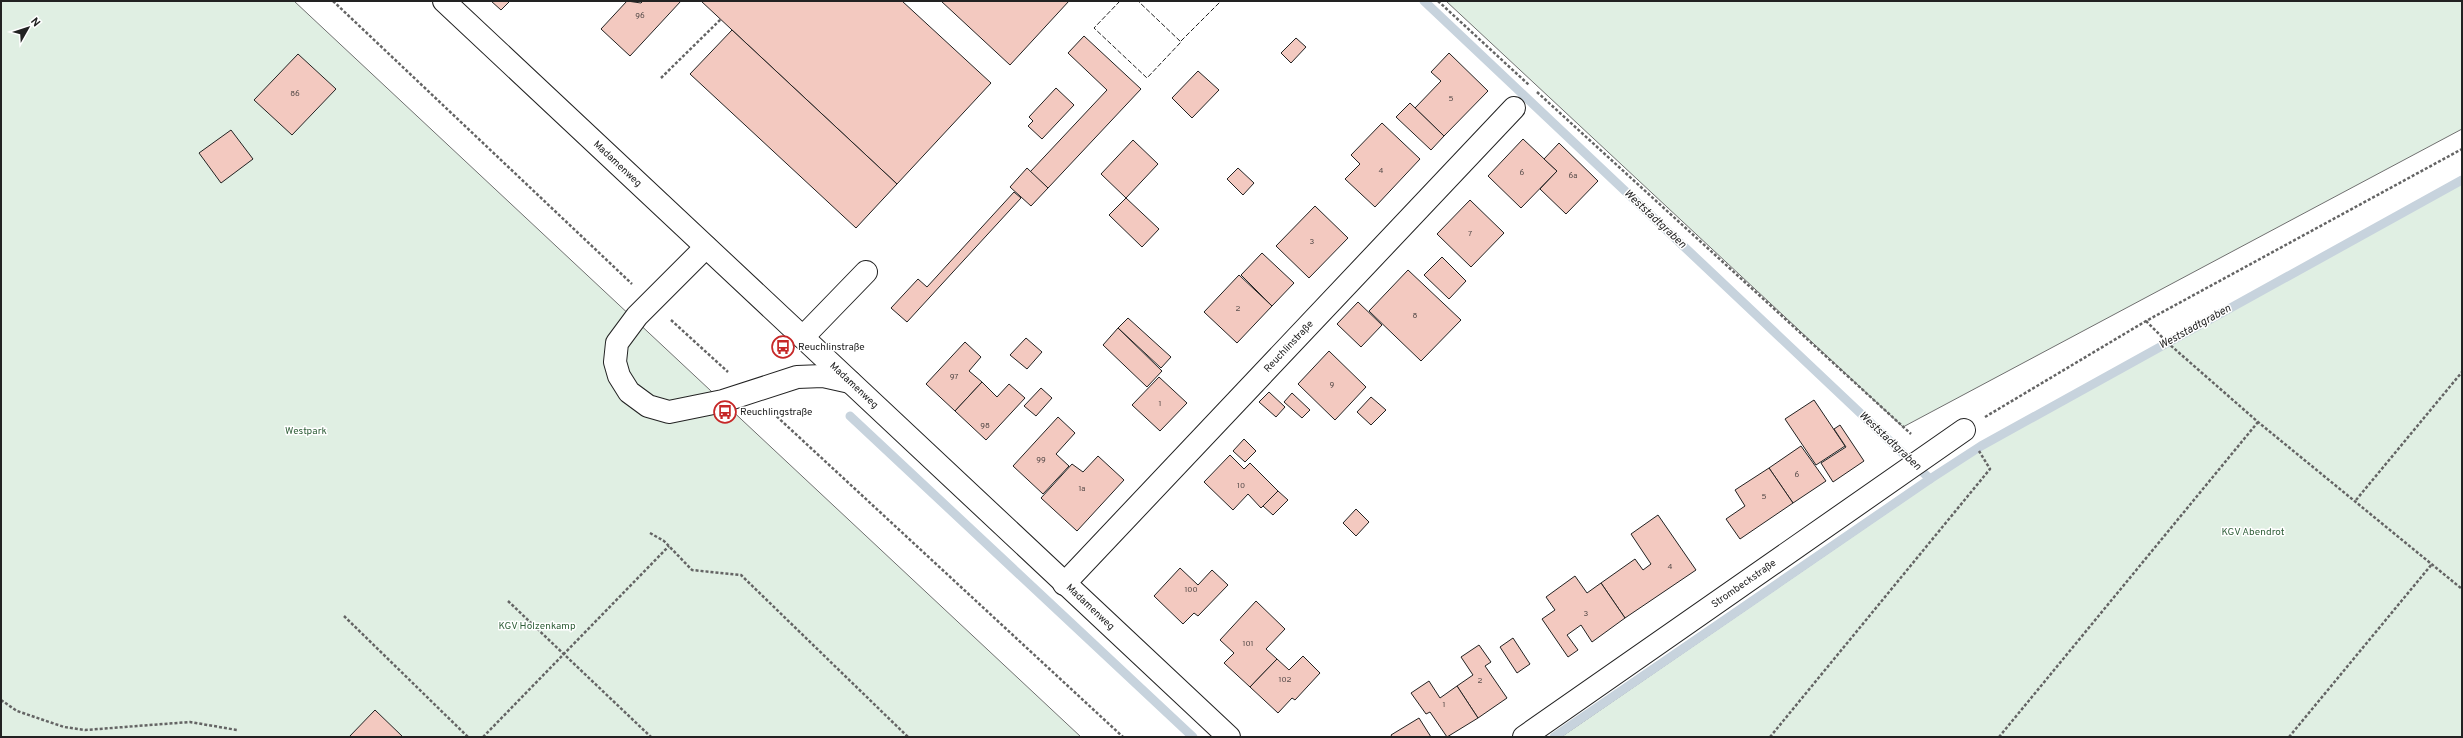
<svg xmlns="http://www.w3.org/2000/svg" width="2463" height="738" font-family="Overpass,sans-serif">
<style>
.green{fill:#e0efe3;stroke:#6f6f6f}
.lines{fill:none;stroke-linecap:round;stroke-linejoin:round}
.stream{stroke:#c7d3dd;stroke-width:9}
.building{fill:#f3c9c0;stroke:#222}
.minor-casing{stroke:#222;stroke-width:24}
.path{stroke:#646464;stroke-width:2.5;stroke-dasharray:3 2;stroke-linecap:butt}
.minor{stroke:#fff;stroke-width:22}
.fence{stroke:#222;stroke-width:1;stroke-dasharray:5 2;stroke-linecap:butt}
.labels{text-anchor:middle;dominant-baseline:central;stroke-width:3;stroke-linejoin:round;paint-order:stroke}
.number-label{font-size:8px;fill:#564c4a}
.street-label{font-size:10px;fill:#222;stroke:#fff}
.poi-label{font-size:10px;fill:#222;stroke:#fff;text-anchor:start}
.park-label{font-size:10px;fill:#2f5e38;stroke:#fff}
.water-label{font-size:11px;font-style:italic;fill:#222;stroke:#fff}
</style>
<rect width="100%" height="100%" fill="#fff"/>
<g class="green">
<path d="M1,1h293l787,736h-1080z"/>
<path d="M1446,1h1016v128l-559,298z"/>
<path d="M2462,182v555h-901l417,-287z"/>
</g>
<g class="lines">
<g class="stream">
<path d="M1424,1l506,478 51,-33 481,-266"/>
<path d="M850,416l343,321"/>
<path d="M1554,737l376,-258"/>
</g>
</g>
<g class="building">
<path d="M491,1h19l-9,9z"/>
<path d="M627,1l14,2 2,-2h38l-51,55 -29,-27z"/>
<path d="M701,1h201l89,82 -94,101z"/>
<path d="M941,1h128l-59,64z"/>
<path d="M732,30l165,154 -41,44 -166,-154z"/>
<path d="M1084,36l57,53 -93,99 -18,-16 77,-82 -39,-37z"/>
<path d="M1296,38l10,9 -15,16 -10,-10z"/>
<path d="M1449,53l39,38 -44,45 -29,-28 26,-27 -10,-9z"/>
<path d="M298,54l38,35 -44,46 -38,-35z"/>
<path d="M1198,71l21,19 -27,28 -20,-20z"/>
<path d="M1056,88l18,17 -32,34 -14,-13 5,-5 -4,-4z"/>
<path d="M1410,103l34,33 -13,14 -35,-33z"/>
<path d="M1382,123l38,36 -45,48 -30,-28 15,-15 -9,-9z"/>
<path d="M231,130l22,29 -32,24 -22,-30z"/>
<path d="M1523,139l34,32 -36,37 -33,-32z"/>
<path d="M1133,140l25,24 -32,34 -25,-24z"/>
<path d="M1559,143l39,38 -32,33 -26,-25 17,-18 -13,-12z"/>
<path d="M1027,168l21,20 -17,18 -21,-19z"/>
<path d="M1238,168l16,15 -11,12 -16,-16z"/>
<path d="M1014,192l7,6 -114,124 -16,-14 27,-29 9,8z"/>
<path d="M1126,198l33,31 -17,18 -33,-32z"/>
<path d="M1470,200l34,33 -33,34 -34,-33z"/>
<path d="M1315,206l33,32 -39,40 -33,-32z"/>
<path d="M1262,253l32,30 -22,23 -31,-31z"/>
<path d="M1442,257l24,24 -17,18 -25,-24z"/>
<path d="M1408,270l53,50 -40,41 -52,-50z"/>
<path d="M1239,275l33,31 -35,37 -33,-31z"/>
<path d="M1358,302l24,23 -21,22 -24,-23z"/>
<path d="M1128,318l43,39 -10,11 -43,-40z"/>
<path d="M1118,328l44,43 -15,16 -44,-42z"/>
<path d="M1026,338l16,14 -15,17 -17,-14z"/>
<path d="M965,342l16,15 -12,14 13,11 -27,29 -29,-27z"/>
<path d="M1329,351l37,36 -31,33 -37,-36z"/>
<path d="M1159,377l28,26 -27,28 -28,-26z"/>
<path d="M982,382l15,15 12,-13 16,14 -39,42 -31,-29z"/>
<path d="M1041,388l11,10 -16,18 -12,-10z"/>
<path d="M1269,392l16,15 -9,10 -17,-15z"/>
<path d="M1292,393l18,17 -8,8 -18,-16z"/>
<path d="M1371,397l15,13 -15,15 -14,-13z"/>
<path d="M1814,400l31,46 -29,19 -31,-46z"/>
<path d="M1058,417l17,16 -19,21 13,12 -26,28 -30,-28z"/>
<path d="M1840,425l24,36 -31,21 -12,-19 25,-16 -12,-18z"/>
<path d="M1244,439l12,12 -11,11 -12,-11z"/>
<path d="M1801,446l25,35 -33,22 -24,-35z"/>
<path d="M1230,455l14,14 6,-6 28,28 -17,17 -13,-14 -15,16 -29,-28z"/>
<path d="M1098,456l26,24 -47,51 -36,-33 31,-34 11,8z"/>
<path d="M1769,468l24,35 -53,36 -14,-20 19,-13 -10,-16z"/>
<path d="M1278,491l10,9 -15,15 -10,-9z"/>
<path d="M1356,509l13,13 -13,14 -13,-13z"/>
<path d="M1658,515l38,55 -71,48 -24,-35 34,-24 8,11 8,-6 -20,-30z"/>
<path d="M1180,568l18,17 14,-15 16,15 -30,31 -4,-3 -11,11 -29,-28z"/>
<path d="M1575,576l12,17 14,-10 24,35 -33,24 -11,-17 -14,10 11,15 -10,7 -26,-38 13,-9 -9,-13z"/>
<path d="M1256,601l29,28 -19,20 11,10 -27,28 -26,-24 10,-10 -14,-13z"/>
<path d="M1513,638l17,26 -13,9 -17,-26z"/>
<path d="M1479,645l12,17 -6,4 22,32 -29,20 -21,-32 16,-11 -12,-18z"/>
<path d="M1303,656l17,17 -25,27 -3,-2 -14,15 -28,-26 27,-28 12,11z"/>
<path d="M1429,681l11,17 17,-12 21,32 -31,19 -17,-25 -4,2 -15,-21z"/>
<path d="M375,710l28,27h-54z"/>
<path d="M1419,718l12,19h-39l-1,-2z"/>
</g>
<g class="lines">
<g class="minor-casing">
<g id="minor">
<path id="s1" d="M444,1l785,736"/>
<path d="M706,247l-69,69 -20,27 -2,19 4,14 10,16 19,14 21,6 54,-11 74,-24 26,-1 27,6"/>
<path d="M803,337l63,-65"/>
<path id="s2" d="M1064,584l450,-476"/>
<path id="s3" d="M1524,737l440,-307"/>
</g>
</g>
<g class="path">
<path d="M333,1l299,283"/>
<path d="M1438,1l91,84"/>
<path d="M661,78l60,-59"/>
<path d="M1537,92l374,342"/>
<path d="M671,320l57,52"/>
<path d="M2146,321l23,23 89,78 204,167"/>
<path d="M773,413l350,324"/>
<path d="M1985,417l161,-96 316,-172"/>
<path d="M2356,500l106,-128"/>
<path d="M650,533l14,8 28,29 49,5 167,162"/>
<path d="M508,601l143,136"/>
<path d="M344,616l124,121"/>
<path d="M1,700l16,11 47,16 21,3 105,-8 47,8"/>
<path d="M483,737l186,-191"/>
<path d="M1770,737l220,-268 -11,-18"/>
<path d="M1999,737l259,-315"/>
<path d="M2289,737l143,-173"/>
</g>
<use href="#minor" class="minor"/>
<g class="fence">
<path d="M1120,1l-26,27 53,50 34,-36 -43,-41"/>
<path d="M1181,41l40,-40"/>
</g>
</g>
<defs>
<g id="bus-ring" transform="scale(1.15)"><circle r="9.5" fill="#fff" stroke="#c62828" stroke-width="1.5"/><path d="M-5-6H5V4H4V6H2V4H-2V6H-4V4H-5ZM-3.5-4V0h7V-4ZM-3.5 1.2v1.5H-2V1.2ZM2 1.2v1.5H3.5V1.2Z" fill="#c62828"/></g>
</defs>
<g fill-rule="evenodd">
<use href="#bus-ring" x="783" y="347"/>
<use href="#bus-ring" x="725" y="412"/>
</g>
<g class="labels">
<g class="number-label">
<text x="640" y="16">96</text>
<text x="295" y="94">86</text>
<text x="1451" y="99">5</text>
<text x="1381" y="171">4</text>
<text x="1522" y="173">6</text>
<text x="1573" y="176">6a</text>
<text x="1470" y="234">7</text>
<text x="1312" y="242">3</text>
<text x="1238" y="309">2</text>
<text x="1415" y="316">8</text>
<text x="954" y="377">97</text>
<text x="1332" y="385">9</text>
<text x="1160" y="404">1</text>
<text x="985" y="426">98</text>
<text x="1041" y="460">99</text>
<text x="1797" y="475">6</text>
<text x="1241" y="486">10</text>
<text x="1082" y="489">1a</text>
<text x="1764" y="497">5</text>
<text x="1670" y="567">4</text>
<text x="1191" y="590">100</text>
<text x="1586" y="614">3</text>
<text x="1248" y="644">101</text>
<text x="1285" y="680">102</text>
<text x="1480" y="681">2</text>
<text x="1444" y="705">1</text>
</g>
<g class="street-label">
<text stroke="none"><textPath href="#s1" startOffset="238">Madamenweg</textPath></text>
<text stroke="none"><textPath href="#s2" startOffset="327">Reuchlinstraße</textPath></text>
<text stroke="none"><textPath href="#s1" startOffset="562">Madamenweg</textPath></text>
<text stroke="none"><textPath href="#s3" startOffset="268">Strombeckstraße</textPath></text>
<text stroke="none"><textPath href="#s1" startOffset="886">Madamenweg</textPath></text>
</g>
<g class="poi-label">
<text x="798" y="347">Reuchlinstraße</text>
<text x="740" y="412">Reuchlingstraße</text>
</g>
<g class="park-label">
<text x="306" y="431">Westpark</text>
<text x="2253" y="532">KGV Abendrot</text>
<text x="537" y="626">KGV Holzenkamp</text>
</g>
<g class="water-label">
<text transform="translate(1655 219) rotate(43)">Weststadtgraben</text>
<text transform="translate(2195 327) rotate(-29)">Weststadtgraben</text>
<text transform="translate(1890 441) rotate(43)">Weststadtgraben</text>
</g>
</g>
<rect width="2463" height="738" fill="none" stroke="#222222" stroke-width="4"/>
<g transform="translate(28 28) rotate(51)" stroke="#ffffff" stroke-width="3" paint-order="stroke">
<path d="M0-3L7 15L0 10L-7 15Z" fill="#222222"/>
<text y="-6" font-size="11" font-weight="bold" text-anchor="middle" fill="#222222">N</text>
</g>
</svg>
